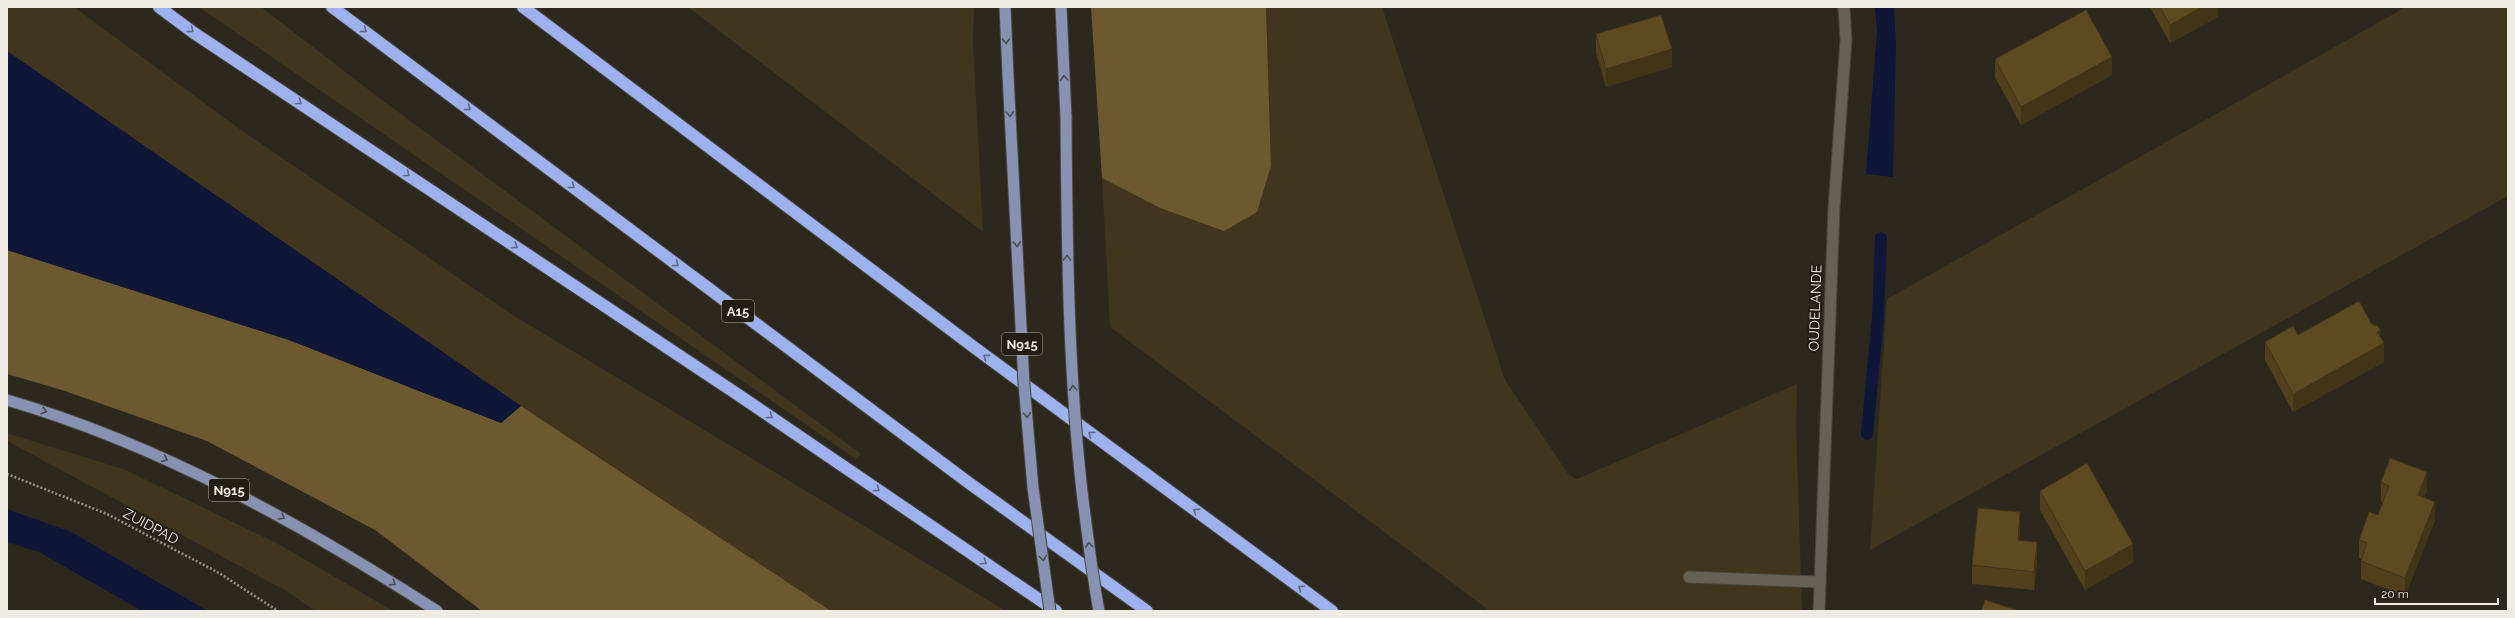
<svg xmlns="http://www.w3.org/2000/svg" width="2515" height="618" font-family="Raleway,sans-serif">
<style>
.green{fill:#41351d}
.forest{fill:#6d5930}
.water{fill:#0f1637}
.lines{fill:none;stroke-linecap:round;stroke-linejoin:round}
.stream{stroke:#0f1637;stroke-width:12}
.service-casing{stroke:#49453c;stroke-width:13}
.minor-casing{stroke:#49453c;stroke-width:13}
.primary-casing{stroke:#49453c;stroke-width:13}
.motorway-casing{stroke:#49453c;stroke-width:14}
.path{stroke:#96928a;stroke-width:2.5;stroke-dasharray:2 2;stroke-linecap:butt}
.service{stroke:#676155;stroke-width:11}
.minor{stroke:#676155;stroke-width:11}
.primary{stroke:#8791b1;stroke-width:11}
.motorway{stroke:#9db1ef;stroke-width:12}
.primary-bridge-casing{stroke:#49453c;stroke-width:13;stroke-linecap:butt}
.primary-bridge{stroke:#8791b1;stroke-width:11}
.wall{fill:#51401c}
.shaded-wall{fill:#423417}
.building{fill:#5e4a21;stroke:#423417}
.oneway{stroke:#606882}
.oneway2{stroke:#4b4c53}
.labels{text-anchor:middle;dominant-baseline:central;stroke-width:4;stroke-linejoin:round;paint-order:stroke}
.shield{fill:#231e14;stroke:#b1ada6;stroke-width:1}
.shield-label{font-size:13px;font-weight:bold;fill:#eeeae4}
.street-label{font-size:14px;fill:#eeeae4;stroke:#231e14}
</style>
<rect width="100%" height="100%" fill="#2d281e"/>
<g class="green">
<path d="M7,7h67l167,123 275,187 490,294h-175l-310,-205 -514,-355z"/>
<path d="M199,7h62l117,90 483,357 -5,5z"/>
<path d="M688,7h286l-1,35 10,190z"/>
<path d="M1266,7h116l123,373 63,94 9,5 220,-95 -1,42 6,185h-312l-380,-284 -8,-149 58,30 64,23 47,-65z"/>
<path d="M2406,7h102v189l-638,354 17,-251z"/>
<path d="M7,433l119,37 154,75 113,66h-78l-27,-19 -281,-151z"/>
</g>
<g class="forest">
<path d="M1091,7h175l5,159 -14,46 -33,19 -64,-23 -58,-30z"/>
<path d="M7,250l282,90 212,83 20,-17 310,205h-349l-107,-81 -168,-89 -145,-51 -55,-16z"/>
</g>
<g class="water">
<path d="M1875,7h19l2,35 -3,135 -27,-3 11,-143z"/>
<path d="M7,51l514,355 -20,17 -212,-83 -282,-90z"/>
<path d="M7,509l64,23 137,79h-66l-103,-59 -32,-10z"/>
</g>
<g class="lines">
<path class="stream" d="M1867,434l11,-117 3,-79"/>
<g class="service-casing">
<path id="service" d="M1689,577l131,5"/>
</g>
<g class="minor-casing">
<path id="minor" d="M1819,611l15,-403 12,-168 -2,-33"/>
</g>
<g class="primary-casing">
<g id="primary">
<path d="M1005,7l3,68"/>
<path d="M1061,7l5,110"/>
<path d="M7,400c154,45 296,125 430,211"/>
</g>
</g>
<g class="motorway-casing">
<g id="motorway">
<path d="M159,7l35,26 543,361 319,217"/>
<path d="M332,7l637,476 178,128"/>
<path d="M523,7l452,341 357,263"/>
</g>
</g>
<path class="path" d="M7,474l100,40 112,59 59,38"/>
<use href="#service" class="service"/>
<use href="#minor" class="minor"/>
<use href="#primary" class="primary"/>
<use href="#motorway" class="motorway"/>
<g class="primary-bridge-casing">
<g id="primary-bridge">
<path d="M1008,75l16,309 9,104 17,123"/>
<path d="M1066,117c1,128 2,256 17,383 5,37 9,74 16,111"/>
</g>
</g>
<use href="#primary-bridge" class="primary-bridge"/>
</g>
<g class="wall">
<path d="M2150,7h68v10l-48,26z"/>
<path d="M1596,34l76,33 -66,20 -10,-34z"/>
<path d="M1995,59l117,16 -91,50 -26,-48z"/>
<path d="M2371,323l4,3 5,11 4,25 -91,50 -28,-52v-18z"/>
<path d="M2381,482l46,9 -3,6 11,23 -30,76 -44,-17v-20l-2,-1v-18l19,-25 5,-13 -2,-1z"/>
<path d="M2040,491l93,71 -48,28 -45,-80z"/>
<path d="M2020,531l-1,9 18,21 -3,29 -62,-6v-19z"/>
</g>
<g class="shaded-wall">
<path d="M2202,7h16v10l-48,26v-18z"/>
<path d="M1672,49v18l-66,20v-18z"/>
<path d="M2112,57v18l-91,50v-18z"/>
<path d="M2380,330v15l4,-2v19l-91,50v-18z"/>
<path d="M2427,472v19l-9,22v-18z"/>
<path d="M2435,502v18l-30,76v-18z"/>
<path d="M2020,512v19l-2,28v-19z"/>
<path d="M2037,542v19l-3,29v-18z"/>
<path d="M2133,544v18l-48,28v-19z"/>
</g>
<g class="building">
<path d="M2160,7h42l-32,18z"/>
<path d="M2086,10l26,47 -91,50 -26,-48z"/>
<path d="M1661,15l11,34 -66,20 -10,-35z"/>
<path d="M2359,301l12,22 4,3 2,-1 3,5 -3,2 7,11 -91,51 -28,-52 28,-16 5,9z"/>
<path d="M2390,458l37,14 -9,23 17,7 -30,76 -44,-17 6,-18 -8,-3 10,-28 9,3 11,-29 -8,-4z"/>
<path d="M2087,463l46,81 -48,27 -45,-80z"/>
<path d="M1978,508l42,4 -2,28 19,2 -3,30 -62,-7z"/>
<path d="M1985,600l35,11h-39z"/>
</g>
<defs><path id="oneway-chevron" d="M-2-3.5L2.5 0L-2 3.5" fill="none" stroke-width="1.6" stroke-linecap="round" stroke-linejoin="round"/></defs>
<g class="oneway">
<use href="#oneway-chevron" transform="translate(191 30) rotate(36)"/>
<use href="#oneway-chevron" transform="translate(364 30) rotate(37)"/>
<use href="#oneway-chevron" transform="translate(299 102) rotate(34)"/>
<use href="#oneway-chevron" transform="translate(468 108) rotate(37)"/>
<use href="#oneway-chevron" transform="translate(407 174) rotate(34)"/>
<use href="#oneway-chevron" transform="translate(572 186) rotate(37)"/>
<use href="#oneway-chevron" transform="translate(515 246) rotate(34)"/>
<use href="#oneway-chevron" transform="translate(676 264) rotate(37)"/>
<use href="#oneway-chevron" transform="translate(986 357) rotate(-144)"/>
<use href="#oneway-chevron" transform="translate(770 416) rotate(34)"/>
<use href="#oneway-chevron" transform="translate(1091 434) rotate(-144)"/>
<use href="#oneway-chevron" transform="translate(877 489) rotate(34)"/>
<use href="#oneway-chevron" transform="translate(1196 511) rotate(-144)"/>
<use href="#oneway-chevron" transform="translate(984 562) rotate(34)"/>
<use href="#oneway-chevron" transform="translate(1301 588) rotate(-144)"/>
</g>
<g class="oneway2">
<use href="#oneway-chevron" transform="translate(1006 41) rotate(88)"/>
<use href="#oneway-chevron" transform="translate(1064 78) rotate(-93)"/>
<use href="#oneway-chevron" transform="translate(1010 114) rotate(87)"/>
<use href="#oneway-chevron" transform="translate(1017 244) rotate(87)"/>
<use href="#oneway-chevron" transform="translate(1067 258) rotate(-90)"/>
<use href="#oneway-chevron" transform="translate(1073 388) rotate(-94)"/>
<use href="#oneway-chevron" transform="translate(44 411) rotate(18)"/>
<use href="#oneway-chevron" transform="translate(1027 415) rotate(85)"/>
<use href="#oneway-chevron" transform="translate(165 459) rotate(24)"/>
<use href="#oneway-chevron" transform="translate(282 517) rotate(30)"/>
<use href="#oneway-chevron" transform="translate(1089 545) rotate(-97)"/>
<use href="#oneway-chevron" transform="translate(1043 558) rotate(82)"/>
<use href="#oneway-chevron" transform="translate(393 583) rotate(33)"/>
</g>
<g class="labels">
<g class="shield">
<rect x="722" y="300" width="32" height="22" rx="3"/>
<rect x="1002" y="333" width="40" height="22" rx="3"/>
<rect x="209" y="479" width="40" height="22" rx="3"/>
</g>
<g class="shield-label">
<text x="738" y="311">A15</text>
<text x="1022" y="344">N915</text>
<text x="229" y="490">N915</text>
</g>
<g class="street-label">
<text transform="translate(1815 308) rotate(-88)">OUDELANDE</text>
<text transform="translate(151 526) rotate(28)">ZUIDPAD</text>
</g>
</g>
<rect width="2515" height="618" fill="none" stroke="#eeeae4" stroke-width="16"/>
<path d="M2375 598v6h123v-6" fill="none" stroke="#eeeae4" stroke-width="2"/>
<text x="2381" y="598" font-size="12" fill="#eeeae4" stroke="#231e14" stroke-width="3" paint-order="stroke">20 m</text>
</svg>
